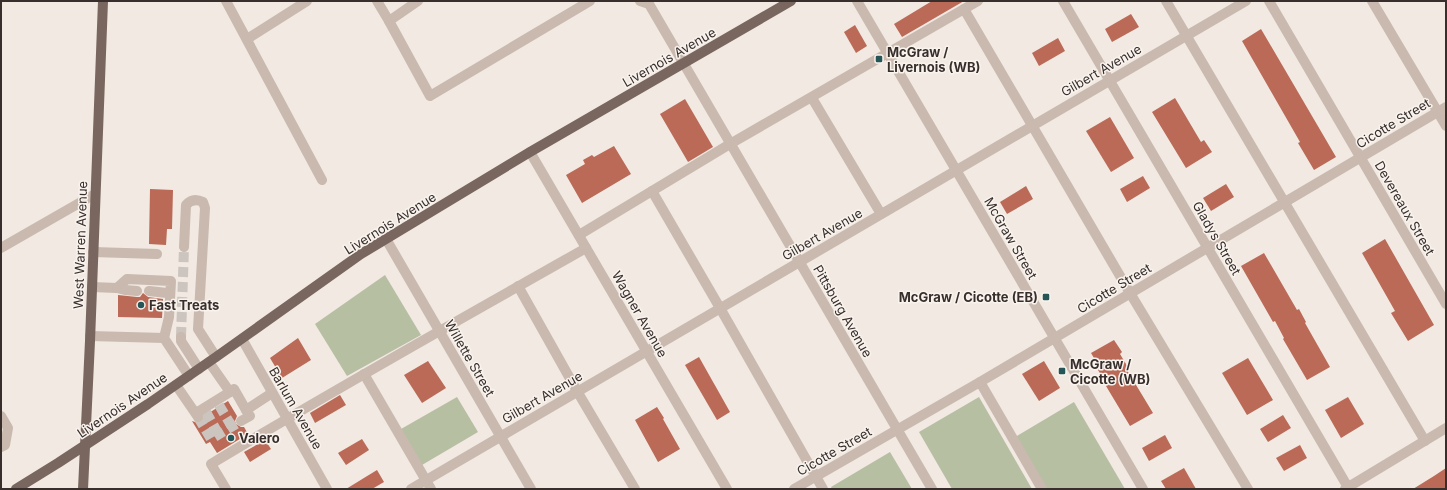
<svg xmlns="http://www.w3.org/2000/svg" width="1447" height="490" font-family="Inter,sans-serif">
<style>
.green{fill:#b7bfa3}
.building{fill:#ba6a57}
.lines{fill:none;stroke-linecap:round;stroke-linejoin:round}
.minor-tunnel{stroke:#ccc4be;stroke-width:10;stroke-dasharray:10 5;stroke-linecap:butt}
.minor{stroke:#c9b9ae;stroke-width:10}
.major{stroke:#78665f;stroke-width:10}
.poi-dot{fill:#255556;stroke:#f9f3ee;stroke-width:1.5}
.labels{text-anchor:middle;dominant-baseline:central;stroke-width:3;stroke-linejoin:round;paint-order:stroke}
.poi-label{font-size:13px;font-weight:bold;fill:#382f2c;stroke:#f9f3ee;text-anchor:start}
.street-label{font-size:13px;fill:#382f2c;stroke:#f9f3ee}
</style>
<rect width="100%" height="100%" fill="#f1e9e2"/>
<g class="green">
<path d="M385,275l36,60 -74,41 -32,-52z"/>
<path d="M457,397l21,35 -56,33 -21,-36z"/>
<path d="M979,397l53,92h-80l-33,-57z"/>
<path d="M1074,402l51,87h-79l-31,-52z"/>
<path d="M890,452l22,37h-80l-1,-2z"/>
</g>
<g class="building">
<path d="M932,1h32l-62,36 -8,-13z"/>
<path d="M1131,14l8,13 -27,15 -7,-13z"/>
<path d="M855,25l12,21 -11,7 -12,-21z"/>
<path d="M1261,29l75,128 -22,13 -16,-27 2,-1 -58,-101z"/>
<path d="M1058,38l7,13 -26,15 -7,-13z"/>
<path d="M1175,98l26,44 3,-2 8,12 -26,16 -34,-56z"/>
<path d="M685,99l28,48 -25,15 -28,-48z"/>
<path d="M1110,117l24,41 -23,14 -25,-41z"/>
<path d="M614,146l17,28 -49,29 -16,-28 19,-11 -2,-4 9,-5 2,2z"/>
<path d="M1143,176l7,12 -23,14 -7,-13z"/>
<path d="M1226,184l8,13 -23,14 -8,-13z"/>
<path d="M1026,186l7,13 -26,15 -7,-12z"/>
<path d="M150,189l23,1 -1,39h-5l-1,16 -17,-1z"/>
<path d="M1385,239l49,86 -26,16 -17,-28 4,-2 -33,-58z"/>
<path d="M1264,253l33,57 2,-1 7,13 -1,1 25,44 -23,13 -24,-41 1,-1 -9,-17 -2,1 -32,-56z"/>
<path d="M143,293l5,4 15,2 -1,19 -44,-1v-22l19,2h3z"/>
<path d="M298,338l13,22 -29,18 -12,-20z"/>
<path d="M1114,340l8,12 -2,2 9,15 -2,1 26,43 -23,13 -24,-40 1,-1 -9,-15 2,-2 -9,-15z"/>
<path d="M699,357l31,55 -13,8 -32,-55z"/>
<path d="M1248,358l25,42 -26,15 -25,-42z"/>
<path d="M428,361l18,27 -24,15 -18,-28z"/>
<path d="M1044,361l16,27 -21,13 -17,-27z"/>
<path d="M340,395l6,10 -31,18 -5,-10z"/>
<path d="M1348,397l16,27 -23,14 -16,-28z"/>
<path d="M228,401l9,15 -2,5 1,3 5,3h3l4,7 -31,19 -7,-11 -4,2 -14,-23 6,2h3l3,-4v-3z"/>
<path d="M657,407l7,11 -1,1 17,30 -22,13 -23,-42z"/>
<path d="M1283,415l8,13 -23,14 -8,-13z"/>
<path d="M1165,435l7,13 -23,13 -7,-13z"/>
<path d="M362,439l7,11 -23,15 -8,-12z"/>
<path d="M265,440l6,9 -21,13 -6,-10z"/>
<path d="M1300,445l7,13 -23,13 -8,-13z"/>
<path d="M1184,468l12,21h-30l-5,-8z"/>
<path d="M1446,468v21h-33l21,-13z"/>
<path d="M377,470l7,12 -12,7h-26z"/>
</g>
<g class="lines">
<g class="minor-tunnel">
<path d="M181,337l3,-90"/>
<path d="M219,405l13,22"/>
<path d="M206,412l13,23"/>
<path d="M198,417l13,22 30,-18"/>
</g>
<g class="minor">
<path d="M226,1l96,179"/>
<path d="M377,1l12,20"/>
<path d="M418,1l-29,20 41,75 160,-95"/>
<path d="M640,1l9,3 283,485"/>
<path d="M857,1l286,488"/>
<path d="M1063,1l286,488"/>
<path d="M1166,1l259,440"/>
<path d="M1269,1l177,303"/>
<path d="M1372,1l74,125"/>
<path d="M964,9l166,284 118,196"/>
<path d="M247,39l60,-38"/>
<path d="M812,98l69,116"/>
<path d="M530,152l197,337"/>
<path d="M652,191l68,117 103,181"/>
<path d="M579,235l151,-91 248,-143"/>
<path d="M386,239l145,250"/>
<path d="M184,247l2,-42c5,-6 11,-6 17,-3l2,6 -7,121 18,28"/>
<path d="M1,248l94,-54"/>
<path d="M93,252l64,2"/>
<path d="M518,286l59,105 58,98"/>
<path d="M92,287l25,1 10,-9 44,2 -2,36 -5,21 25,38"/>
<path d="M117,288l8,2 12,1"/>
<path d="M149,291l18,2 3,3"/>
<path d="M90,336l74,2"/>
<path d="M181,337v4l18,28"/>
<path d="M242,339l85,150"/>
<path d="M364,374l67,115"/>
<path d="M980,382l62,107"/>
<path d="M176,385l22,32"/>
<path d="M230,392l4,-3 12,21"/>
<path d="M196,413l34,-21 -21,-30"/>
<path d="M1,416l7,12 -3,17 -4,2"/>
<path d="M241,421l9,-5 -4,-6 26,-17"/>
<path d="M226,489l-15,-25c124,-75 250,-145 375,-216"/>
<path d="M411,489l835,-488"/>
<path d="M794,489l186,-107 466,-275"/>
<path d="M1345,489l101,-61"/>
</g>
<g class="major">
<path d="M16,489l42,-26 90,-59 68,-47 145,-103 169,-102 261,-151"/>
<path d="M83,489l7,-148 13,-340"/>
</g>
</g>
<g class="poi-dot">
<rect x="875" y="55" width="8" height="8" rx="2"/>
<rect x="1042" y="293" width="8" height="8" rx="2"/>
<circle cx="141" cy="305" r="4"/>
<rect x="1058" y="367" width="8" height="8" rx="2"/>
<circle cx="231" cy="438" r="4"/>
</g>
<g class="labels">
<g class="poi-label">
<text x="887" y="52">McGraw /<tspan x="887" dy="15">Livernois (WB)</tspan></text>
<text x="1038" y="297" text-anchor="end">McGraw / Cicotte (EB)</text>
<text x="149" y="305">Fast Treats</text>
<text x="1070" y="364">McGraw /<tspan x="1070" dy="15">Cicotte (WB)</tspan></text>
<text x="239" y="438">Valero</text>
</g>
<g class="street-label">
<text transform="translate(669 57) rotate(-30)">Livernois Avenue</text>
<text transform="translate(1101 70) rotate(-30)">Gilbert Avenue</text>
<text transform="translate(1393 123) rotate(-31)">Cicotte Street</text>
<text transform="translate(1405 208) rotate(60)">Devereaux Street</text>
<text transform="translate(390 223) rotate(-32)">Livernois Avenue</text>
<text transform="translate(822 234) rotate(-30)">Gilbert Avenue</text>
<text transform="translate(1011 238) rotate(60)">McGraw Street</text>
<text transform="translate(1217 238) rotate(60)">Gladys Street</text>
<text transform="translate(80 245) rotate(-88)">West Warren Avenue</text>
<text transform="translate(1114 288) rotate(-31)">Cicotte Street</text>
<text transform="translate(843 311) rotate(60)">Pittsburg Avenue</text>
<text transform="translate(640 314) rotate(60)">Wagner Avenue</text>
<text transform="translate(470 358) rotate(60)">Willette Street</text>
<text transform="translate(542 397) rotate(-30)">Gilbert Avenue</text>
<text transform="translate(122 405) rotate(-34)">Livernois Avenue</text>
<text transform="translate(296 408) rotate(60)">Barlum Avenue</text>
<text transform="translate(834 451) rotate(-30)">Cicotte Street</text>
</g>
</g>
<rect width="1447" height="490" fill="none" stroke="#382f2c" stroke-width="4"/>
</svg>
